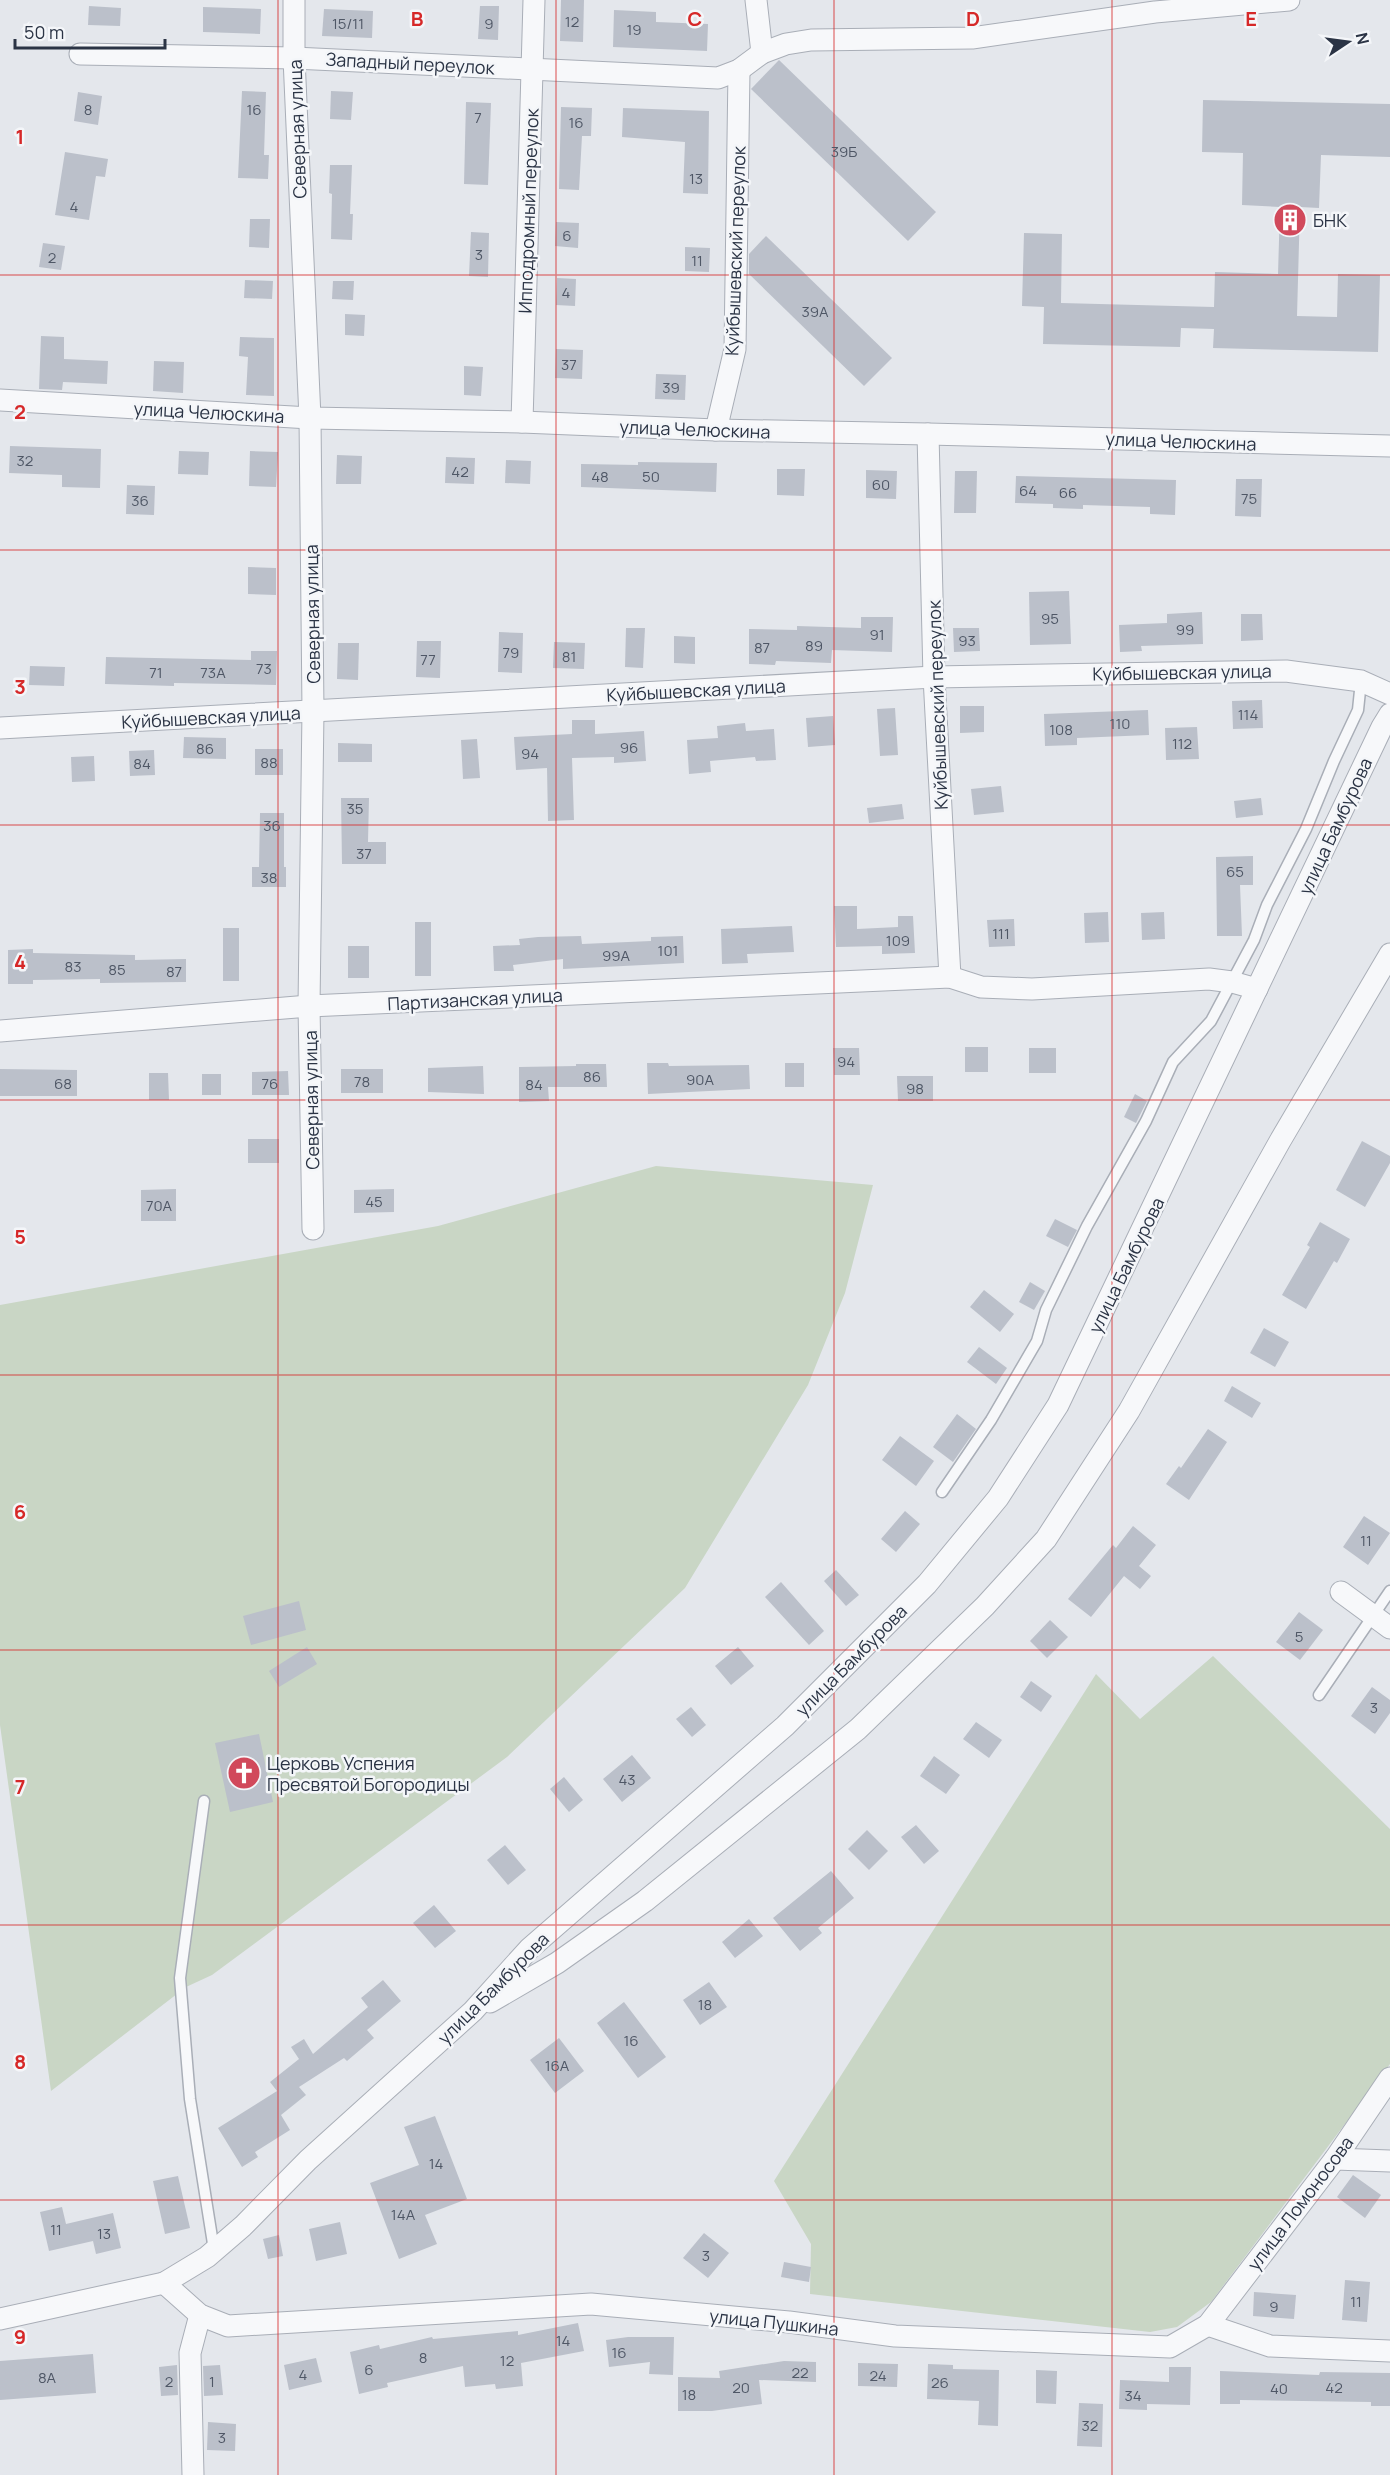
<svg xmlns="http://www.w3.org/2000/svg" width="1390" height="2475" font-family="Manrope,sans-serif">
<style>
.green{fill:#c9d6c5}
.building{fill:#bbc0ca}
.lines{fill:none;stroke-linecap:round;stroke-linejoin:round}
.service-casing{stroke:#a9aeb7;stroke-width:13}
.minor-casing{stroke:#a9aeb7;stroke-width:23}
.service{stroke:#f7f8fa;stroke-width:10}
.minor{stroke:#f7f8fa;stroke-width:21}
.grid{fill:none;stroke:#d62828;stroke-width:1.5;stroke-opacity:0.55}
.labels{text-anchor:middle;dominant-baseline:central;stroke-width:5;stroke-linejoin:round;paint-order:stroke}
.number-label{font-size:15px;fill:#4f5766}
.street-label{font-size:18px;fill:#2b3445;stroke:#f4f6f9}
.poi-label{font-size:18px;fill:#2b3445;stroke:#f4f6f9;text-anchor:start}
.grid-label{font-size:20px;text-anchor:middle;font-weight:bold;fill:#d62828;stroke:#f4f6f9;stroke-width:5;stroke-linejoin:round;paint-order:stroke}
</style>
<rect width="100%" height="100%" fill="#e4e7ec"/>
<g class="green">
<path d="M656,1166l217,19 -28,108 -37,92 -123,203 -178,169 -295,218 -26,12 -135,104 -51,-366v-420l438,-79z"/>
<path d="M1213,1656l177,173v235l-179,238 -34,25 -27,5 -340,-38 1,-50 -37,-63 322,-507 44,45z"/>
</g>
<g class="building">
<path d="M561,0h23l-1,42 -23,-1z"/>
<path d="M89,6l32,2 -1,18 -32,-1z"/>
<path d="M480,6h19l-1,34 -20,-1z"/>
<path d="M203,7l58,2 -1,25 -57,-2z"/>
<path d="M324,9l49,2 -1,27 -50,-2z"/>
<path d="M614,10l42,2v10l52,2 -1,27 -94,-4z"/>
<path d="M779,60l157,152 -28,29 -157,-152z"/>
<path d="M242,91l24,1 -2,63h5l-1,24 -30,-1z"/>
<path d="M331,91l22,1 -2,28 -21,-1z"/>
<path d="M78,92l24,4 -4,29 -24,-4z"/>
<path d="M1203,100l187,4v53l-69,-2 -2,53 -19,-1 -3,109 40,1 1,-43 42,1 -2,77 -165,-4 1,-19 -33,-1 -1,19 -137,-3 1,-37 -22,-1 2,-73 38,1 -1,69 153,4 1,-35 63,2 2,-67 -38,-2 1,-52 -41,-1z"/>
<path d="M466,102l25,1 -3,82 -24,-1z"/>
<path d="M561,107l31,1 -1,28h-9l-3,54 -20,-1z"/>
<path d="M623,108l86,3 -1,83 -25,-1 2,-51 -63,-5z"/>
<path d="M65,152l43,7 -3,18 -9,-1 -7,44 -34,-5z"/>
<path d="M330,165h22l-2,49h3l-1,26 -21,-1 1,-45 -3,-1z"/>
<path d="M250,219h20l-1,29 -20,-1z"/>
<path d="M556,222l23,1 -1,25 -23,-2z"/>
<path d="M471,232l18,1 -1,44 -19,-1z"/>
<path d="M766,236l126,122 -28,28 -115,-112v-20z"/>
<path d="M43,243l22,3 -4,24 -22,-3z"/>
<path d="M685,247l25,1 -1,24 -24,-1z"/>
<path d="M557,278l19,1 -1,27 -19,-1z"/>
<path d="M245,280l28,1 -1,18 -28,-1z"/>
<path d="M333,281h21l-1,19 -21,-1z"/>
<path d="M345,314l20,1 -1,21 -19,-1z"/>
<path d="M41,336l23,1v22l44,2 -1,23 -44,-2 -1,8 -23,-1z"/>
<path d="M240,337l34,1v58l-28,-1 2,-38 -9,-1z"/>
<path d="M556,349l27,1 -1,29 -27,-1z"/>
<path d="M154,361l30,1 -1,31 -30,-2z"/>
<path d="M464,366l19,1 -2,29 -17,-1z"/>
<path d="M656,374l30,1 -1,25 -30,-1z"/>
<path d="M10,446l91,3 -1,39 -38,-1v-12l-53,-2z"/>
<path d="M179,451l30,1 -1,23 -30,-1z"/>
<path d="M250,451l28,1 -2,35 -27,-1z"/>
<path d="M337,455l25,1 -1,28h-25z"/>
<path d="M446,457l29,1 -1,26 -29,-1z"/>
<path d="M506,460l25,1 -1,23 -25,-1z"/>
<path d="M638,462l79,1 -1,29 -135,-5v-23l57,1z"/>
<path d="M777,469h28l-1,27 -27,-1z"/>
<path d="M866,470l31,1 -1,28 -30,-1z"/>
<path d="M955,471h22l-1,42h-22z"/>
<path d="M1016,476l160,4 -1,35 -25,-1v-7l-67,-2v4l-30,-1v-4l-38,-1z"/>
<path d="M1236,479h26l-1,38 -26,-1z"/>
<path d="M127,485l28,1 -1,29 -28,-1z"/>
<path d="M248,567l28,1v27l-28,-1z"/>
<path d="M1069,591l2,53 -41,1 -1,-53z"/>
<path d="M1202,612l1,32 -62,2 1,5 -22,1 -1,-27 48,-2v-9z"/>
<path d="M1241,614h21l1,26 -22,1z"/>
<path d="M861,617h32l-1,35 -60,-2 -1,13 -55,-2 -1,4 -26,-1v-35l48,1v-4l64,2z"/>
<path d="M626,628h19l-2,40 -18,-1z"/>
<path d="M953,628h26l1,23 -26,1z"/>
<path d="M499,632l24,1 -1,40 -24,-1z"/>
<path d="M674,636l21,1v27l-21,-1z"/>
<path d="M417,641h24l-1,37 -24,-1z"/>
<path d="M554,642l31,1 -1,26 -31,-1z"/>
<path d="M338,643h21l-1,37 -21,-1z"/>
<path d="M251,651h26l-1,34 -102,-2v3l-69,-2 1,-27 145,3z"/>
<path d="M30,666l35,1 -1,19 -35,-1z"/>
<path d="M1262,700l1,28 -30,1 -1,-28z"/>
<path d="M960,706h24v26l-24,1z"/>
<path d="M895,708l3,47 -18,1 -3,-47z"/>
<path d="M1148,710l1,25 -72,3v7l-32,1 -1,-32z"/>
<path d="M833,716l2,29 -27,2 -2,-29z"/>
<path d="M572,720h23v14l49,-3 2,30 -32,2v-6l-42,1 2,62 -26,1 -1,-53 -31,2 -2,-33 58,-3z"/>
<path d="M745,723l1,8 28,-2 2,31 -20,1 -1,-4 -45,4 1,11 -22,2 -2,-34 31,-2 -1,-12z"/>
<path d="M1197,727l2,32 -33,1 -1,-32z"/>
<path d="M184,737l42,1v21l-43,-1z"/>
<path d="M477,739l3,39 -17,1 -2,-39z"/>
<path d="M338,743l34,1v18h-34z"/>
<rect x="255" y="749" width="28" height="26"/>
<path d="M154,750l1,25 -25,1 -1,-25z"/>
<path d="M94,756l1,25 -23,1 -1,-25z"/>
<path d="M1001,786l3,26 -30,3 -3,-26z"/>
<path d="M341,798h28l-1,44h18v22h-44z"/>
<path d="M1261,798l2,17 -27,3 -2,-17z"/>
<path d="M902,804l2,15 -35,4 -2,-15z"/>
<path d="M260,813h24v54h2v20h-34v-20h7z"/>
<path d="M1253,856v29h-13l2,51h-25l-1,-79z"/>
<path d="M834,906h23v23l41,-2v-11h15l2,37 -33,1v-8l-46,1z"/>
<path d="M1108,912l1,30 -24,1 -1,-30z"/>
<path d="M1164,912l1,27 -23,1 -1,-27z"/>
<path d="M1014,919l1,27 -26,1 -2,-27z"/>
<rect x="415" y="922" width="16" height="54"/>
<path d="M792,926l2,26 -47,2 1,9 -26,1 -1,-35z"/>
<rect x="223" y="928" width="16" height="53"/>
<path d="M581,936l1,8 69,-3v-4l32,-1 1,27 -121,6v-10l-50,6 1,6h-20l-1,-25 27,-1 -1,-6 19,-2z"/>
<rect x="348" y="946" width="21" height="32"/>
<path d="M33,949v4l102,2v5l51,-1v23l-86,1v-4l-67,1v4h-25v-34z"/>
<rect x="965" y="1047" width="23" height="25"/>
<path d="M833,1048h26l1,27h-26z"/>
<rect x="1029" y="1048" width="27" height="25"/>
<path d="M647,1063h21l1,3 80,-1 1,24 -102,5z"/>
<rect x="785" y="1063" width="19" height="24"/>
<path d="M576,1064h30l1,23h-59l1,14 -30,1v-35l57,-1z"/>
<path d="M483,1066l1,28 -56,-2v-24z"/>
<path d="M0,1069l77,1v26h-77z"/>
<rect x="341" y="1069" width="42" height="24"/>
<path d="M288,1071l1,24h-37v-23z"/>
<path d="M149,1073h19l1,27h-20z"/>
<rect x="202" y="1074" width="19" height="21"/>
<path d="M897,1076h36v25h-35z"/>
<path d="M1135,1094l12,7 -11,22 -12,-6z"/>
<rect x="248" y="1139" width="31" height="24"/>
<path d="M1362,1141l28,15v7l-25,44 -29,-17z"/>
<path d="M176,1189v32h-35v-31z"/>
<path d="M394,1189v23l-40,1v-23z"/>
<path d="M1055,1219l22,11 -9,17 -22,-11z"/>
<path d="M1320,1222l30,17 -13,24 -3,-2 -28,48 -24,-14 28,-48 -3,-2z"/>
<path d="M1030,1282l15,9 -11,19 -15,-8z"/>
<path d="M984,1290l30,24 -14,18 -30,-25z"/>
<path d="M1264,1328l25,14 -14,25 -25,-14z"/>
<path d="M979,1347l28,21 -11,16 -29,-22z"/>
<path d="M1232,1386l29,17 -9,15 -28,-17z"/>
<path d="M957,1414l19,15 -23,33 -20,-15z"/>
<path d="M1208,1429l19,13 -38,58 -23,-16 13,-18 2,2z"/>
<path d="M900,1436l34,25 -18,25 -34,-26z"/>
<path d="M905,1511l15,13 -24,28 -15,-13z"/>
<path d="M1364,1516l26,17 -22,32 -25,-18z"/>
<path d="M1133,1526l23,19 -17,21 12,10 -11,13 -16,-13 -33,41 -23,-18 45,-54 3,3z"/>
<path d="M836,1570l23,25 -13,11 -22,-25z"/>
<path d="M781,1582l43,49 -15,14 -44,-48z"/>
<path d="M299,1601l7,29 -55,15 -8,-29z"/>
<path d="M1299,1612l24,18 -23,30 -24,-18z"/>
<path d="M1050,1620l18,17 -21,21 -17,-17z"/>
<path d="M307,1647l10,17 -38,23 -10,-16z"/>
<path d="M738,1647l16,19 -23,19 -16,-19z"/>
<path d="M1031,1681l21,15 -11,16 -21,-15z"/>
<path d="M1372,1687l18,13v13l-15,21 -24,-18z"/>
<path d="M691,1707l15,18 -14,12 -16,-18z"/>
<path d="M976,1722l26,18 -13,18 -26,-19z"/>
<path d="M259,1734l14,68 -43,10 -15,-69z"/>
<path d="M632,1755l19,23 -29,24 -19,-23z"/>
<path d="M934,1756l26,19 -14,19 -26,-18z"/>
<path d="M564,1777l19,23 -14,12 -19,-23z"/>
<path d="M916,1825l23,26 -15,13 -23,-27z"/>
<path d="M867,1830l21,21 -19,19 -21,-21z"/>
<path d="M505,1845l21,25 -18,15 -21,-25z"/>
<path d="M831,1871l23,27 -36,30 4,5 -22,18 -27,-33z"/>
<path d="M434,1905l22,26 -21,17 -22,-25z"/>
<path d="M749,1919l14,17 -28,22 -13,-16z"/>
<path d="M383,1980l18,21 -34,29 7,8 -27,23 -3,-3 -45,29 7,8 -25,20 9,15 -35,22 3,5 -16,10 -24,-39 59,-37 -7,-9 29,-23 -8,-12 13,-8 9,15 55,-47 -7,-9z"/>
<path d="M709,1982l18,25 -27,18 -17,-25z"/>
<path d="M624,2002l42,55 -28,21 -41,-55z"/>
<path d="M559,2038l25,33 -29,22 -25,-33z"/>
<path d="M435,2116l32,83 -42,16 12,29 -38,15 -29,-76 49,-18 -15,-38z"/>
<path d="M1353,2175l28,20 -16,23 -28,-21z"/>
<path d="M178,2176l12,52 -25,6 -12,-53z"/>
<path d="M62,2207l4,17 47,-11 8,35 -25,6 -3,-13 -44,10 -9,-39z"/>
<path d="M340,2222l7,32 -31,7 -7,-32z"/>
<path d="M704,2233l25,20 -21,25 -25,-20z"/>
<path d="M279,2235l4,21 -15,3 -5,-20z"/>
<path d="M784,2262l27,5 -2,15 -28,-5z"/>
<path d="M1345,2280l25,2 -3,40 -25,-2z"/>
<path d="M1254,2292l42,3 -2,24 -41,-3z"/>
<path d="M578,2323l6,28 -63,12 2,23 -27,3 -1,-5 -30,3 -2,-21 -76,17 1,4 -29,7 -9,-42 29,-7 1,4 52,-12 1,2 85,-8v4z"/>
<path d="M628,2337h46l-1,38 -24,-1 1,-12 -41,5 -3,-27z"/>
<path d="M93,2354l3,39 -96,7v-39z"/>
<path d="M316,2358l6,24 -33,8 -5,-25z"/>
<path d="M784,2361l32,1v20l-57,-2 3,24 -50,7h-34v-34l42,1 -1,-7z"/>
<path d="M858,2363l40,1 -1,23 -39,-1z"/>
<path d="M928,2364l25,1v4l46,1 -1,56 -20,-1 1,-24 -52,-2z"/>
<path d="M177,2365l1,30 -17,1 -2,-29z"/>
<path d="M220,2365l3,30 -19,1 -1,-30z"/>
<path d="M1169,2367h22l-1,38 -43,-1v6l-28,-1 1,-29 49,2z"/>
<path d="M1036,2370l21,1 -1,33 -20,-1z"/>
<path d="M1220,2371l99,4 1,-3 70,1v33h-19v-4l-131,-2v4h-20z"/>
<path d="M1079,2403l24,1 -1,43 -25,-1z"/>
<path d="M208,2422l28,2 -1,27 -28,-1z"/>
</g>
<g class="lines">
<g class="service-casing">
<g id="service">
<path d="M942,1492l49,-72 46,-79 9,-31 41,-84 59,-105 27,-59 38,-41 43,-81 13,-35 39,-76 28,-68 24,-51 3,-29"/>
<path d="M1319,1695l71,-104"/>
<path d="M204,1801l-24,177 10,121 24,151"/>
</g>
</g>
<g class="minor-casing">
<g id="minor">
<path d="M294,0v58l16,360 3,293 -4,295 4,223"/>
<path d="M756,0l6,53"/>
<path d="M80,54l214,4 424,20 21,-8 23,-17 24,-9 25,-4 161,-2 183,-26 134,-12"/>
<path d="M0,400l310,18 212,4 194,8 212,4 462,12"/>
<path d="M522,422l12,-422"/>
<path d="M716,430l19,-81 4,-279"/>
<path d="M928,434l6,243 16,300"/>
<path d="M0,728l934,-51 352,-6 75,10 29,13"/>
<path d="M0,1031l309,-25 641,-29 31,10 51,2 177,-10 23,3 25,7"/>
<path d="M1341,1592l49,36"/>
<path d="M490,2002l67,-39 88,-62 213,-172 127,-123 61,-67 83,-128 151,-270 110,-187"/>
<path d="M1335,2159l55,2"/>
<path d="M164,2283l36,32 28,11 363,-22 198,18 106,14 275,11 38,-22 127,-166 55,-81"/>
<path d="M0,2319l164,-36 43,-26 36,-31 65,-66 165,-149 56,-62 256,-223 142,-142 71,-86 60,-93 324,-678 8,-13"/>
<path d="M1208,2325l62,21 120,5"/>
<path d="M193,2475l-3,-122 10,-38"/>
</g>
</g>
<use href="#service" class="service"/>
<use href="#minor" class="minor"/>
</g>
<path class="grid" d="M278,0v2475M556,0v2475M834,0v2475M1112,0v2475M0,275h1390M0,550h1390M0,825h1390M0,1100h1390M0,1375h1390M0,1650h1390M0,1925h1390M0,2200h1390"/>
<defs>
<g id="building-disc" transform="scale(1.725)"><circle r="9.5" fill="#d1495b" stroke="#f4f6f9"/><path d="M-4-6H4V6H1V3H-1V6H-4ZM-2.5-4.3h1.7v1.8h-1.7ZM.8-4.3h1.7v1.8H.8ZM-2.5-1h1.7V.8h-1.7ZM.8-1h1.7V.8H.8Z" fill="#fff"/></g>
<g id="church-disc" transform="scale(1.725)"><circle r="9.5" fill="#d1495b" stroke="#f4f6f9"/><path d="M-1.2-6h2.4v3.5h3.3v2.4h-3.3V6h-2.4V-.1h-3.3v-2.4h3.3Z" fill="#fff"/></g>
</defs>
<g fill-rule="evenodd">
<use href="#building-disc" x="1290" y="220"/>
<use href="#church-disc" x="244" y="1773"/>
</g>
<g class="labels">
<g class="number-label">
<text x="572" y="21">12</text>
<text x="348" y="23">15/11</text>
<text x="489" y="23">9</text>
<text x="634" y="29">19</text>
<text x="88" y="109">8</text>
<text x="254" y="109">16</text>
<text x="478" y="117">7</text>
<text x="576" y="122">16</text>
<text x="844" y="151">39Б</text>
<text x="696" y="178">13</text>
<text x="74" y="206">4</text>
<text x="567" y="235">6</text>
<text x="479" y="254">3</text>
<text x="52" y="257">2</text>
<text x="697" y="260">11</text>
<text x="566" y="292">4</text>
<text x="815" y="311">39А</text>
<text x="569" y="364">37</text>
<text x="671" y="387">39</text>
<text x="25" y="460">32</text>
<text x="460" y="471">42</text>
<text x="600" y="476">48</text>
<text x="651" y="476">50</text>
<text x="881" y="484">60</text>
<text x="1028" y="490">64</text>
<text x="1068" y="492">66</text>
<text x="1249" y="498">75</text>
<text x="140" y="500">36</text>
<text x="1050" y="618">95</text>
<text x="1185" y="629">99</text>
<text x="877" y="634">91</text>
<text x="967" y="640">93</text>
<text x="814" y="645">89</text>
<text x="762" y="647">87</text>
<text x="511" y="652">79</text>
<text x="569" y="656">81</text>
<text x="428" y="659">77</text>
<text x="264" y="668">73</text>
<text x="156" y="672">71</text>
<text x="213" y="672">73А</text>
<text x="1248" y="714">114</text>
<text x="1120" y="723">110</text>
<text x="1061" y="729">108</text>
<text x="1182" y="743">112</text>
<text x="629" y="747">96</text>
<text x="205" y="748">86</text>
<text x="530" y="753">94</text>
<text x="269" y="762">88</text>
<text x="142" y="763">84</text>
<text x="355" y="808">35</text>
<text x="272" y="825">36</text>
<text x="364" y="853">37</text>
<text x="1235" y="871">65</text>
<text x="269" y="877">38</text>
<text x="1001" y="933">111</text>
<text x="898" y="940">109</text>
<text x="668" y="950">101</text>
<text x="616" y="955">99А</text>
<text x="73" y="966">83</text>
<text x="117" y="969">85</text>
<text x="174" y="971">87</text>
<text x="846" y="1061">94</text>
<text x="592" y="1076">86</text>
<text x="700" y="1079">90А</text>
<text x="362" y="1081">78</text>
<text x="63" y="1083">68</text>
<text x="270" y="1083">76</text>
<text x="534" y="1084">84</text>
<text x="915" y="1088">98</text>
<text x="374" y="1201">45</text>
<text x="159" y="1205">70А</text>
<text x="1366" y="1540">11</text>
<text x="1299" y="1636">5</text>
<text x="1374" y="1707">3</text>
<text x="627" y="1779">43</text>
<text x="705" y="2004">18</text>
<text x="631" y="2040">16</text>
<text x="557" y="2065">16А</text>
<text x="436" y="2163">14</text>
<text x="403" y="2214">14А</text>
<text x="56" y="2229">11</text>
<text x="104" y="2233">13</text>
<text x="706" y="2255">3</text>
<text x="1356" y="2301">11</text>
<text x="1274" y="2306">9</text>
<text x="563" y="2340">14</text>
<text x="619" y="2352">16</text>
<text x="423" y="2357">8</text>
<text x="507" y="2360">12</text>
<text x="369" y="2369">6</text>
<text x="800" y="2372">22</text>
<text x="303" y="2374">4</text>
<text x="878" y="2375">24</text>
<text x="47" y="2377">8А</text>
<text x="169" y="2381">2</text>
<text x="212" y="2381">1</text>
<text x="940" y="2382">26</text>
<text x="741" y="2387">20</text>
<text x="1334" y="2387">42</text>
<text x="1279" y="2388">40</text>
<text x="689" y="2394">18</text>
<text x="1133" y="2395">34</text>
<text x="1090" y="2425">32</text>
<text x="222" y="2437">3</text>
</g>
<g class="street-label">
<text transform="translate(410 63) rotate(3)">Западный переулок</text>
<text transform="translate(297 129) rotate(-92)">Северная улица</text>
<text transform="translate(528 211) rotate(-88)">Ипподромный переулок</text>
<text transform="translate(735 251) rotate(-88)">Куйбышевский переулок</text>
<text transform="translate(209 412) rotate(3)">улица Челюскина</text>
<text transform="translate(695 429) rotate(2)">улица Челюскина</text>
<text transform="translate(1181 441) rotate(2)">улица Челюскина</text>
<text transform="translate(312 614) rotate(-91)">Северная улица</text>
<text transform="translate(1182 672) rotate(-1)">Куйбышевская улица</text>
<text transform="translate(696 690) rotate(-3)">Куйбышевская улица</text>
<text transform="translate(937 705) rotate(-92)">Куйбышевский переулок</text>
<text transform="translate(211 717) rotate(-3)">Куйбышевская улица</text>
<text transform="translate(1335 826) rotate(-65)">улица Бамбурова</text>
<text transform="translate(475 999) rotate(-3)">Партизанская улица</text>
<text transform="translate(311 1100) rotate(-91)">Северная улица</text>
<text transform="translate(1126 1265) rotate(-64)">улица Бамбурова</text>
<text transform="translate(851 1660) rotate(-45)">улица Бамбурова</text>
<text transform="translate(493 1988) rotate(-45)">улица Бамбурова</text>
<text transform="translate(1300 2203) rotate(-53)">улица Ломоносова</text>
<text transform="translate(774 2322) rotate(6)">улица Пушкина</text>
</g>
<g class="poi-label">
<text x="1313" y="220">БНК</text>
<text x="267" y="1763">Церковь Успения<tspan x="267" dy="21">Пресвятой Богородицы</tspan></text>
</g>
</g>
<g class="grid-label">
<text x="417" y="26">B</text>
<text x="695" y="26">C</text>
<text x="973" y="26">D</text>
<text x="1251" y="26">E</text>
<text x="20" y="144">1</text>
<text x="20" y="419">2</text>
<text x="20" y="694">3</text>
<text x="20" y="969">4</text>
<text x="20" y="1244">5</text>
<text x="20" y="1519">6</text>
<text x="20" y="1794">7</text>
<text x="20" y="2069">8</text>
<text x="20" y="2344">9</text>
</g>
<g transform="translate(1348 42) rotate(77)" stroke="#f4f6f9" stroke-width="4.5" paint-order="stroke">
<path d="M0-4.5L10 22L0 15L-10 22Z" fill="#2b3445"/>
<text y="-9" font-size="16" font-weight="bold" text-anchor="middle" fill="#2b3445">N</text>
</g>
<path d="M15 39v9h150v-9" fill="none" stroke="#2b3445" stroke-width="3"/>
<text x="24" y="39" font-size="18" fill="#2b3445" stroke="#f4f6f9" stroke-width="4.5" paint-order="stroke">50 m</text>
</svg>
